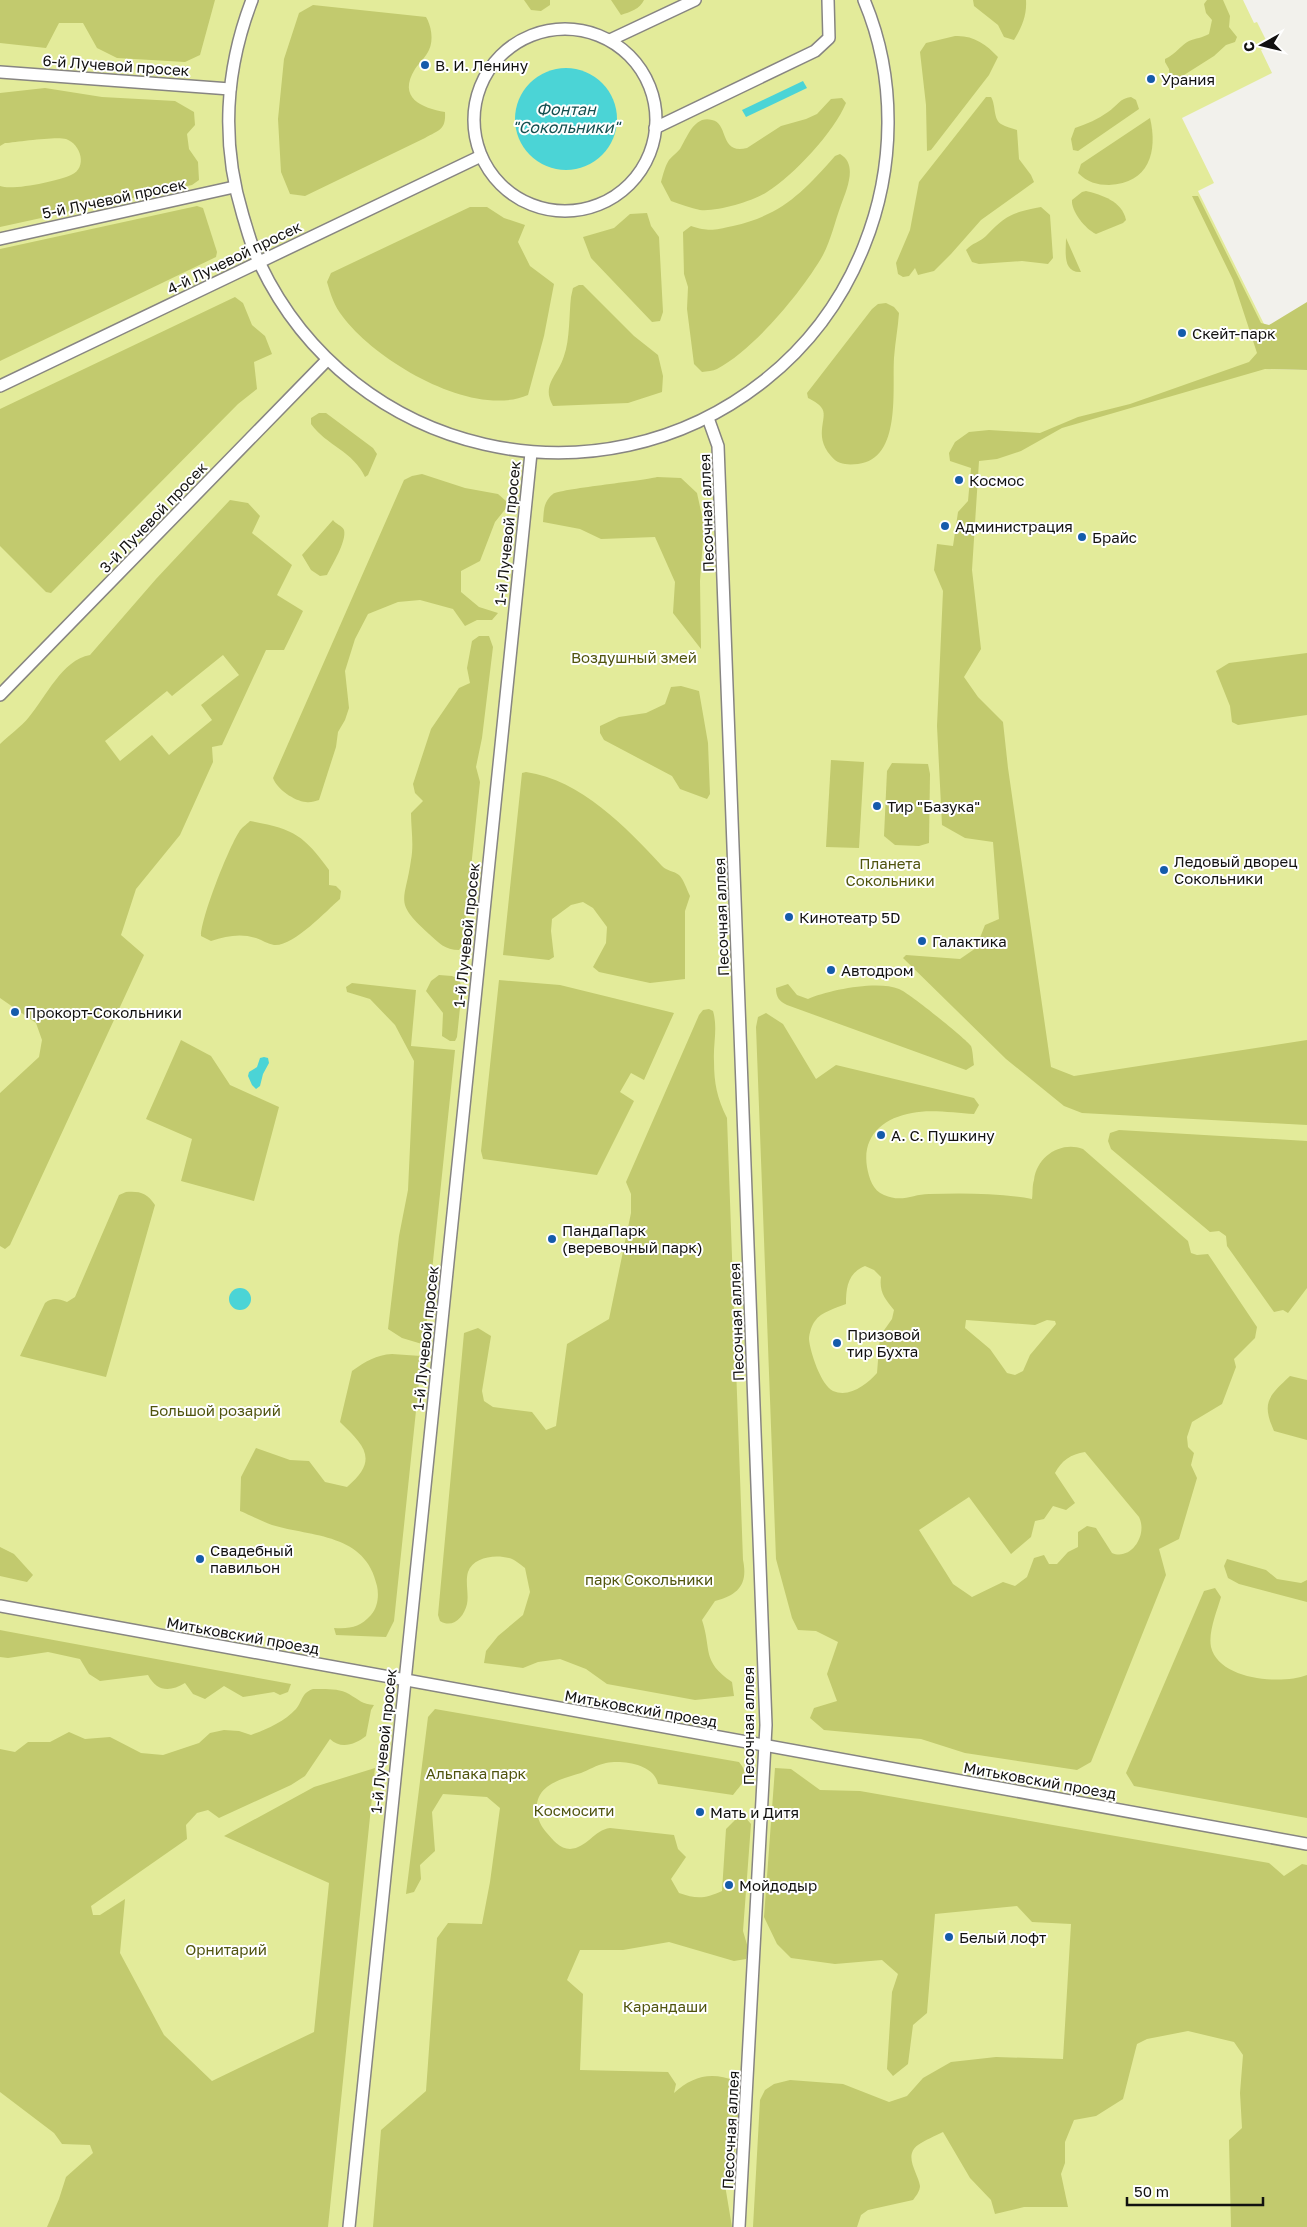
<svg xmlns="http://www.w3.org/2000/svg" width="1307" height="2227" font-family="'Golos Text',sans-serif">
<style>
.green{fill:#e3eb9a}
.forest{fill:#c2ca6e;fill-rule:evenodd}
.water{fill:#4bd4d6}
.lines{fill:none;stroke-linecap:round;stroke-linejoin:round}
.pedestrian-casing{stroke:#878582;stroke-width:14}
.pedestrian{stroke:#fff;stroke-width:11}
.poi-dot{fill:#155bab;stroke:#fff;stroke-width:2}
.labels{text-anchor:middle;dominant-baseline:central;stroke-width:4;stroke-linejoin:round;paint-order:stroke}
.street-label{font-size:15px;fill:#121110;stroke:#fff}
.poi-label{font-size:15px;fill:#121110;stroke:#fff;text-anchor:start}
.park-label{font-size:15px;fill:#50540e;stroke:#fff}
.water-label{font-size:16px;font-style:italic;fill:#155050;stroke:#fff}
</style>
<rect width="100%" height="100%" fill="#f2f1ec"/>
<path class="green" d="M0,0h1243l11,23 3,-1 12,24 -8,4 11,23 -90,45 32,65 -16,8 66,133 2,45 41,1v1857h-1307z"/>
<g class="forest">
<path d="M0,0h215l-15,55 -15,7 -68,-4 -20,-10 -14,-25h-24l-13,25 -46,-5z"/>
<path d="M524,0h26v5l-9,6 -10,-1z"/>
<path d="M611,0h33c-4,9 -14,12 -23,15z"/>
<path d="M973,0h53c1,15 -4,27 -12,40l-10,-3 -6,-12 -24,-19z"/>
<path d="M1207,0h16l7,16 -1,11 8,10 -2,5 -9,3 -12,11 -41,26 -3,-2 -1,-11 -4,-7v-3c11,-5 17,-15 24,-18 7,-3 13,-3 20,-7l3,-14 -6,-7 -2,-9z"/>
<path d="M313,5l113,12c5,8 8,23 3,33 -3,7 -10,13 -14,19 -18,29 7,39 30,43 1,18 -6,18 -20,26l-120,58 -15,-2 -9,-22 -3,-53 6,-60 15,-46z"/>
<path d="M955,36c18,-1 31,8 43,21l-9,18 -58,75 -4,1 -1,-46 -6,-53 6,-9z"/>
<path d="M45,88l57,9 73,4 19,11 1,13 -8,9 2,15 9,13 1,18 -7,5 -192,42v-41c12,5 58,-5 71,-11 17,-7 10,-31 -5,-36 -10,-3 -48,3 -61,4l-5,3v-53z"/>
<path d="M986,97h5c5,8 2,22 10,27 5,3 11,4 16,6l2,29 12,16 3,7 -53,38 -30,34 -17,17 -16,4 -3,-7 -6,8 -6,1 -5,-3 -2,-11 14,-33 9,-48z"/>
<path d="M1131,97l5,3 3,9 -61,42 -5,-1 -2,-11 4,-11c12,-4 23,-9 33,-16 9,-6 12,-14 23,-15z"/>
<path d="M842,98l4,5c-12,29 -52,72 -79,89 -14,9 -50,20 -67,18 -9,-2 -20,-6 -29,-9l-10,-19c2,-7 4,-16 8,-22 3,-4 8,-7 11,-11 7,-11 14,-34 32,-29 17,3 7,35 35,28l34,-22 25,-7 11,-5 14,-15z"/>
<path d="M1150,118c8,34 -1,65 -41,67 -12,0 -22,-3 -31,-12l3,-9z"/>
<path d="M840,154c18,10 7,35 1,51 -6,16 -10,35 -18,50 -21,37 -69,94 -106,114 -4,2 -10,2 -15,3l-8,-8 -7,-55 1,-22 -4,-13 -1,-42 8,-6c19,6 23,4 42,0 49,-11 70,-34 102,-70z"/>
<path d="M1086,191c16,4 36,10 40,29l-3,3 -27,11c-11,-5 -25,-23 -24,-34l10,-8z"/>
<path d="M1192,196h6l63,127 8,2 38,-23v68l-42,-1 -203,59 -41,23 -24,8 -18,2 -7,109 9,79 -17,28 14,20 25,25 5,46 43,299 23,9 233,-36v85l-225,-12 -18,-7 -58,-47 -103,-101 3,-3 54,4 16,-11 9,-23 14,-6 -6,-77 -28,-4 -23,-13 -5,-99 6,-135 -9,-21 3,-26 16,2 5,-34 10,-11 3,-33 -21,-7 -1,-8 6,-11 14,-10 20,-2 51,3 38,-16 52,-13 119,-42 8,-9 -24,-73z"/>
<path d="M197,206l6,2 14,44 -1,5 -216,104v-112z"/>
<path d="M470,207h17l17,11 21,7 -7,17 12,24 24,18 -10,52 -16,59c-55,24 -152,-34 -185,-78 -9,-11 -12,-22 -16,-35l4,-9z"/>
<path d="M1041,207l9,8 3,43 -5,6 -26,-3 -43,3 -7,-2 -6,-12c6,-7 14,-8 20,-14 21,-22 26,-23 55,-29z"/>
<path d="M647,213l4,13 8,11 4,75 -3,9 -8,1 -61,-64 -8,-21 31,-9 16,-14z"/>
<path d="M1066,238l15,34c-19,1 -15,-21 -15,-34z"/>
<path d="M579,285h4l51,51 24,19 5,21 -1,16 -34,11 -75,3c-12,-22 5,-30 11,-50 6,-16 5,-42 7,-59l2,-9z"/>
<path d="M235,297l8,6 9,22 13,11 7,18 -18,8 3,27 -19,15 -187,189 -5,-1 -46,-46v-137z"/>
<path d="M886,303l8,4 5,6c-1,15 -4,30 -5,45 -2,31 8,101 -36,106 -10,1 -20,1 -27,-8 -19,-22 -1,-39 -10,-49 -3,-4 -9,-7 -13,-9l-1,-5 65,-84 6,-5z"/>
<path d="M319,413h7l47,35 4,6 -9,21 -3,2c-11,-25 -39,-32 -54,-53v-6z"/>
<path d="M422,474l43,14 33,6 8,7 1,6 -12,15 -15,39 -19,10v21l18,15 19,6 -6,7h-15l-12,6 -12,-17 -33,-9 -22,2 -30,12 -13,25 -10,32 4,37 -4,12 -7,12 -2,15 -17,53c-4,1 -9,3 -13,2 -12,-1 -29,-13 -33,-24l131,-298 8,-4z"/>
<path d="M657,477l24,1 16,15 7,32 -4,56 1,68 -28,-36 2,-31 -20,-45 -54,2 -21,-10 -37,-7c1,-11 0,-20 10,-28 6,-5 88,-13 104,-17z"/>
<path d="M230,500l18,3 12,13 -8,17 40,32 -15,30 26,16 -19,39h-18l-44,95 -10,2 1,15 -33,73 -44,54 -15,46 23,20 -134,290 -5,4 -5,-3v-153l39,-36 3,-17 -6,-17 -36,-25v-254c9,-9 21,-17 29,-27 17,-20 33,-57 61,-62l66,-76zM223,655l16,20 -38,30 11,15 -43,35 -17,-20 -32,26 -15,-20 62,-50 5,5z"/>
<path d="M333,520c2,4 9,5 11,10 3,11 -12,35 -17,45l-7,1 -9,-6 -9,-15z"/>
<path d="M479,636h10l4,11 -11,91 -6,29 4,15 -17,162 -4,6c-14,0 -20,-7 -30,-16 -36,-33 -24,-31 -18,-74 3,-15 0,-32 0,-47l12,-12 -8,-8 -2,-9 18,-55 28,-41 11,-5 -3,-15 5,-27z"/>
<path d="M1307,653v62l-69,10 -6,-3 -2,-16 -14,-35 13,-8z"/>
<path d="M681,686l18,5 9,52 2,51 -3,5 -27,-10 -8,-13 -68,-36 -4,-7v-7l19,-9 27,-4 19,-9 6,-17z"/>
<path d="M831,760l33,2 -5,86 -33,-1z"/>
<path d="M892,763l36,1 2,10 -1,69 -10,3 -24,-1 -11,-9 3,-65z"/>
<path d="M526,772c55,8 100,55 136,94 5,5 12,5 17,9 5,5 8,15 11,21l-5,15v68l-35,4 -51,-11 -6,-5 13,-24 1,-16 -14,-19 -10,-6 -12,3 -19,14 -1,12 3,26 -5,3 -46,-5 19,-182z"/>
<path d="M250,821c43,8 53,13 79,49v15l7,1 5,5 -1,8c-14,12 -47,48 -66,46 -6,-1 -12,-5 -18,-7 -16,-5 -29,-2 -45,3l-10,-5c0,-18 27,-87 38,-104 2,-4 7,-7 11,-11z"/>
<path d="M439,975l13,1 7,3 3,9 -5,49 -2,4h-5l-8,-5 1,-23 -17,-22 5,-10z"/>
<path d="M499,980l61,5 114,28 -30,67 -13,-7 -11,19 14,9 -37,74 -114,-16 -2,-8z"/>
<path d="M352,983l64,7 -5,56 44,4 -30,288 -3,6 -20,-6 -14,-9 11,-93 9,-46 6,-129 -19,-36 -25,-26 -23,-7 -1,-5z"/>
<path d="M788,984l9,11 11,4c20,-9 70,-19 91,-10 9,3 67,50 72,57 2,5 2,14 3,19l-8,5 -179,-65c-8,-4 -11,-8 -11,-17z"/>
<path d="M709,1009l4,2c5,17 0,33 1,50 0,22 3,37 13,57l16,442c5,24 -4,35 -28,41l-13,19c10,30 -1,41 30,62l2,14 -39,4 -88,-16 -21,-15 -26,-10 -22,3 -15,6 -39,-5 2,-12 12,-15 25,-21 7,-23 -5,-24c-4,-3 -11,-9 -16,-10 -14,-4 -36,-1 -41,14 -3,10 1,22 -1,32 -3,13 -14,25 -27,17l-2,-6 26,-282 14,-5 13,8 -9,55 2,10 9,6 39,5 14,18 10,-4 11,-82 42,-25 22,-106v-19l-5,-12 73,-167 4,-5z"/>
<path d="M766,1013l17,11 33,55 20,-14 138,33 5,7 -5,9c-19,-1 -44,-5 -62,-1 -29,5 -50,23 -45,54 2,11 6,24 17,28 18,8 29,-1 45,-1 34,-1 70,-1 103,5 1,-6 0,-13 2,-19 3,-24 27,-39 49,-31l105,92 3,12 6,2 11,-1 49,73 -2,11 -21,21 2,8 -14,37 -30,18 -5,15 1,10 6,6 -3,12 6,13 -18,61 -20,10 7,26 -75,187 -14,8 -112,-17 -44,-14 -97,-9 -14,-12 4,-10 23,-7 -10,-27 11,-32 -22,-11 -18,-1 -6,-12 -16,-59 -20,-532 2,-10zM865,1266l9,4 7,7c-2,15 4,22 13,33l-2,9 -12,17 -3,37c-10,11 -27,25 -44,18 -12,-6 -23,-39 -24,-52 0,-5 3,-15 6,-18 6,-9 21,-13 31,-17 0,-17 2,-31 19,-38zM966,1320l69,5 12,-5 8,1 1,3 -26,31 -7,16 -8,4 -8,-2 -17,-24 -25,-21zM1085,1452l54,65c9,18 -8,44 -27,36l-16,-25 -9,-2 -9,6v15l-10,5 -11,12h-8l-5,-9 -10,3 -7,19 -12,9 -12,-4 -31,15 -19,-13 -34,-54 50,-33 42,57 20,-17 4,-16 9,-2 9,-13 13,4 9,-7 -20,-30c6,-12 16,-19 30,-21z"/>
<path d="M181,1040l30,16 19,29 49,22 -25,94 -73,-20 11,-42 -46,-20z"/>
<path d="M1119,1130l188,11v147l-19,25 -5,-3 -9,2 -47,-66 -1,-10 -7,-5 -9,1 -99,-83 -3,-8 2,-8z"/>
<path d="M126,1192c14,-1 21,1 29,13l-49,172 -86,-21 25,-53c8,-6 13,-4 22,-1l8,-5 44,-102z"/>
<path d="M392,1354l29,2v7l-27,258 -8,16 -50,-2 -2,-7c17,1 26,-1 37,-13 7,-8 8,-20 6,-29 -11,-53 -65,-49 -105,-61 -11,-4 -22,-10 -32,-14l1,-34 15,-29 34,12 19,1 16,21 22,5c32,-27 18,-41 -7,-65l12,-51c14,-10 24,-16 40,-17z"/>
<path d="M1290,1376l17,4v60l-33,-9c-13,-29 -5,-35 16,-55z"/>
<path d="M0,1547l14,7 19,21 -6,7 -27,-6z"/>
<path d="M1227,1559l39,11 11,9 24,4 6,-3v22l-68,-18 -11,-6 -4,-12z"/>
<path d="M1215,1588l6,9c-4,14 -13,35 -10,50 8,33 70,38 96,28v143l-173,-32 -8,-13 78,-182z"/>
<path d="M0,1630l5,1 286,53 -3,8 -8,3 -6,-3 -31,5 -19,-11 -19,13 -12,-5 -8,-11c-15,9 -28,9 -37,-8l-48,6 -11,-7 -9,-15 -32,-7 -40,6 -8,-1z"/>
<path d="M313,1689c11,0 26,-1 36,5 10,6 13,10 25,11l-3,5 -5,26c-10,8 -25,14 -36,3l-25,37 -14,9 -72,33 -11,-8 -11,3 -11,12 1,14 -96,67 2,9h7l25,-16 -5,54 44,82 48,46 102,-49 15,-149 -105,-47 90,-49 61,-19 -47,459h-281l12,-28 7,-22 27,-24 -3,-8 -28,-1 -8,-11 -54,-41v-343l15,3 13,-10h22l19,-10 16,7 25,-2 31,16 22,2 36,-12 11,-10 14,-3 15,1 12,4c16,-6 33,-13 45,-26 7,-8 5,-16 17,-20z"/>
<path d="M435,1709l304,53c12,15 4,20 -6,33l-75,-11c-4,-20 -35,-24 -52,-21 -10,2 -17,7 -25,10 -20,6 -47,12 -44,39 1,8 4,14 9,20 7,8 14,17 24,17 17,-1 24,-19 40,-21l64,7 4,14 8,8 -15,22 8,14c17,6 26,6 43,-2l4,-62 9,-9 10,-3 6,7 -8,107 5,17 -2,11 -12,2 -65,-19 -46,8h-43l-13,30 16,14 -3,76 88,2 8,12 -2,9c18,-17 38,-22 61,-12l5,29 -3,35 -13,34 8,48h-359l8,-97 45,-39 11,-153 11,-15 34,1 8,-42 10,-74 -13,-11 -44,-3 -11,18 3,39 -15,14 1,14 -7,13 -8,2 22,-177z"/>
<path d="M775,1768l16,1 29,21 40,1 409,72 15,13 18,-12 5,1v362h-76l-2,-87 13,-12 -2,-35 3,-38 -9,-13 -46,-11 -41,8 -10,5 -14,55 -27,17 -22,4 -9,22v21l-4,11 7,33h-44l-29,7 -4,-14 -21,-22 -27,-46c-8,4 -18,8 -25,13 -15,11 0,28 2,41 0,5 -4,10 -7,14l-45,10 -7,5 -4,12h-104l7,-127 5,-10 9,-6 16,-4 53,4 46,18 18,-6 16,-18 28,-16 45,-5 67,2 8,-135 -39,-2 -15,-16 -82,8 -8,99 -14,12 -5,39 -15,12 -6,-7 5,-77 6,-18 -16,-14 -47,4 -44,-6 -14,-14 -13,-27z"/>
</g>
<g class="water">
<circle cx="566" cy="119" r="51"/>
<path d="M803,81l4,7 -61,29 -4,-7z"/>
<path d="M264,1057l4,1 1,5 -6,11 -3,12 -4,3 -4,-4 -4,-9 1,-4 8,-5 3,-9z"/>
<circle cx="240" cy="1299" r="11"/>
</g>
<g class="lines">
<g class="pedestrian-casing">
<g id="pedestrian">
<path d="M252,0c-27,70 -31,144 -9,216 5,16 9,33 17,48 92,193 338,249 505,116 44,-35 78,-81 99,-134 31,-77 33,-168 0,-246"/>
<circle cx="565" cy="120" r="91"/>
<path d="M610,40l85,-40"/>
<path d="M0,72l230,17"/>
<path d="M655,128l160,-77 14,-13 -1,-38"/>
<path d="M0,239l234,-52"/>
<path d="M0,386l481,-230"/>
<path d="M708,418l10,28 48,1279 -27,502"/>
<path d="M0,695l327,-335"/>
<path d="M0,1606l1307,238"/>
<path d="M349,2227l182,-1774"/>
</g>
</g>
<use href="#pedestrian" class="pedestrian"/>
</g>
<g class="poi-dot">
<circle cx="425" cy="65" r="5"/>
<circle cx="1151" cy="79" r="5"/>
<circle cx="1182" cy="333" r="5"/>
<circle cx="959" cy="480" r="5"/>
<circle cx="945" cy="526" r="5"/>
<circle cx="1082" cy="537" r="5"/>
<circle cx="877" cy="806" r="5"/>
<circle cx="1164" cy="870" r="5"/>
<circle cx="789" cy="917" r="5"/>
<circle cx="922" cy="941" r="5"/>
<circle cx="831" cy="970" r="5"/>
<circle cx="15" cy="1012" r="5"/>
<circle cx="881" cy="1135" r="5"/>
<circle cx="552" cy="1239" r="5"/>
<circle cx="837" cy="1343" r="5"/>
<circle cx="200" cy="1559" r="5"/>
<circle cx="700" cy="1812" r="5"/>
<circle cx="729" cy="1885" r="5"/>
<circle cx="949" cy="1937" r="5"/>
</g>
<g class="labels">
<g class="street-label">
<text transform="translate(116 65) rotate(4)">6-й Лучевой просек</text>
<text transform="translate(114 198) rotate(-12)">5-й Лучевой просек</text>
<text transform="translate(234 257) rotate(-26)">4-й Лучевой просек</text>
<text transform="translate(706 513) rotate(-92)">Песочная аллея</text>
<text transform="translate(153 517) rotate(-46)">3-й Лучевой просек</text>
<text transform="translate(507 533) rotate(-84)">1-й Лучевой просек</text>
<text transform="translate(721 917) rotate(-92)">Песочная аллея</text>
<text transform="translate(466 935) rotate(-84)">1-й Лучевой просек</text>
<text transform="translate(736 1322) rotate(-92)">Песочная аллея</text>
<text transform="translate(425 1338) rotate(-84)">1-й Лучевой просек</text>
<text transform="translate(243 1635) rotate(10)">Митьковский проезд</text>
<text transform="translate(641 1708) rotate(10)">Митьковский проезд</text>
<text transform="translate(748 1726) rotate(-90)">Песочная аллея</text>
<text transform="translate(383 1741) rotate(-84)">1-й Лучевой просек</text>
<text transform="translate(1040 1780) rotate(10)">Митьковский проезд</text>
<text transform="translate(730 2130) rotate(-87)">Песочная аллея</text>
</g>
<g class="poi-label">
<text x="435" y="65">В. И. Ленину</text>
<text x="1161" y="79">Урания</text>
<text x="1192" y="333">Скейт-парк</text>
<text x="969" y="480">Космос</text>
<text x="955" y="526">Администрация</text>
<text x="1092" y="537">Брайс</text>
<text x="887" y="806">Тир "Базука"</text>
<text x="1174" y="861">Ледовый дворец<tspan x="1174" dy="17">Сокольники</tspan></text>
<text x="799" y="917">Кинотеатр 5D</text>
<text x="932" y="941">Галактика</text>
<text x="841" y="970">Автодром</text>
<text x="25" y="1012">Прокорт-Сокольники</text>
<text x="891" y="1135">А. С. Пушкину</text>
<text x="562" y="1230">ПандаПарк<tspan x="562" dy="17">(веревочный парк)</tspan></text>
<text x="847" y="1334">Призовой<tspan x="847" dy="17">тир Бухта</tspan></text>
<text x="210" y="1550">Свадебный<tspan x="210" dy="17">павильон</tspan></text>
<text x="710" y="1812">Мать и Дитя</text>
<text x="739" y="1885">Мойдодыр</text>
<text x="959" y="1937">Белый лофт</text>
</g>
<g class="park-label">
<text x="634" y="657">Воздушный змей</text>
<text x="890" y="863">Планета<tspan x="890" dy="17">Сокольники</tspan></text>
<text x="215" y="1410">Большой розарий</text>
<text x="649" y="1579">парк Сокольники</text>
<text x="476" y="1773">Альпака парк</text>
<text x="574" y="1810">Космосити</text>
<text x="226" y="1949">Орнитарий</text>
<text x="665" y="2006">Карандаши</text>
</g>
<g class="water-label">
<text x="566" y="109">Фонтан<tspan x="566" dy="18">"Сокольники"</tspan></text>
</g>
</g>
<g transform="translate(1262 45) rotate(262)" stroke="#ffffff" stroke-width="4" paint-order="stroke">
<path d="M0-4L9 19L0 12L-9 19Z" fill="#121110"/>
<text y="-8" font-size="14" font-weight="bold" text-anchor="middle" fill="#121110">С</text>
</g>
<path d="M1127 2197v8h136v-8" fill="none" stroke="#121110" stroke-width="2.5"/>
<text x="1134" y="2197" font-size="15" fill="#121110" stroke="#ffffff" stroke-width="4" paint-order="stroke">50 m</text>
</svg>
